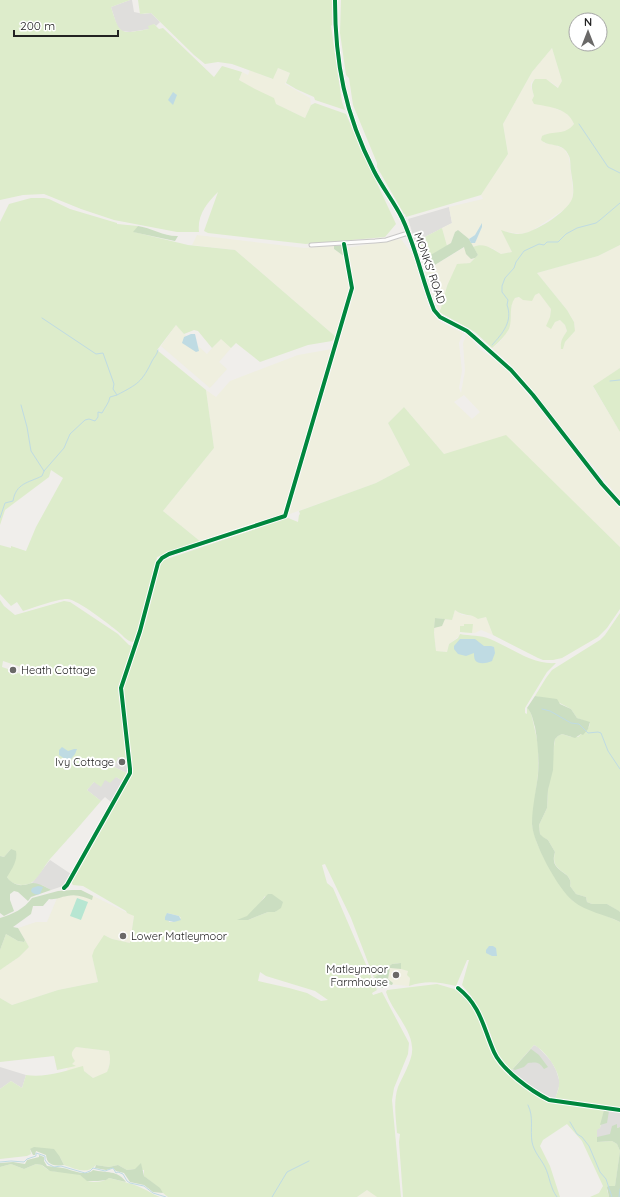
<svg xmlns="http://www.w3.org/2000/svg" width="620" height="1197" font-family="Quicksand,sans-serif">
<style>
.residential{fill:#dfdedc}
.farmland{fill:#efefdf;fill-rule:evenodd}
.grass{fill:#ddeccb;fill-rule:evenodd}
.forest{fill:#cbdec1}
.pitch{fill:#b7e6d2}
.water{fill:#bfdbe3}
.lines{fill:none;stroke-linecap:round;stroke-linejoin:round}
.stream{stroke:#bfdbe3;stroke-width:1}
.minor-casing{stroke:#c9c8c7;stroke-width:5}
.tertiary-casing{stroke:#c9c8c7;stroke-width:5.5}
.minor{stroke:#fdfcfc;stroke-width:3}
.tertiary{stroke:#fdfcfc;stroke-width:3.5}
.cycleway-casing{stroke:#fff;stroke-width:6}
.cycleway{stroke:#00873e;stroke-width:4}
.poi-dot{fill:#6a6968;stroke:#fff;stroke-width:1.5}
.labels{text-anchor:middle;dominant-baseline:central;stroke-width:4;stroke-linejoin:round;paint-order:stroke}
.street-label{font-size:11px;fill:#222;stroke:#fff}
.poi-label{font-size:11px;fill:#222;stroke:#fff;text-anchor:start}
</style>
<rect width="100%" height="100%" fill="#f0eeeb"/>
<g class="residential">
<path d="M130,0h2l2,12 10,2 7,-1 9,9 -4,4 -2,-2 -5,5 -19,3 -8,-1 -5,-5 -6,-19z"/>
<path d="M449,207l3,16 -29,15v4l-7,3 -8,-26z"/>
<path d="M118,757l10,3v9l-1,4 -13,-6z"/>
<path d="M116,777l7,4 -12,21 -6,-5 -4,4 -14,-11 7,-8z"/>
<path d="M50,860l21,14 -8,12 -12,4 -7,-4 -12,-3z"/>
<path d="M534,1045l4,2 13,14 5,9 4,13 -5,17 -5,-1 -12,-7 -27,-21z"/>
<path d="M0,1067l26,8 -4,13 -11,-7 -11,8z"/>
<path d="M604,1110l16,2v15l-3,1 -1,4 -19,10v-13l3,-1z"/>
</g>
<g class="farmland">
<path d="M552,48l10,33 -2,5 -1,2 -8,-6 -16,-3 -4,4v4l3,9 22,13 9,3 7,7 2,6 -3,4 -14,5h-12l-1,9 11,2 9,4 5,8 4,34 -1,9 -7,9 -35,23 -10,2 -18,-3 10,21 -11,2 -9,-6 -14,-3 -5,2 -2,-4h4l7,-16v-3l-7,11 -6,4 -11,-9 -3,2 -4,11 -4,3 -5,-18 10,-5 -3,-16 34,-8 -2,-4 27,-41 -5,-30 29,-52z"/>
<path d="M278,68l12,5 -5,11 25,14 1,7 -6,13 -29,-14 -37,-24 3,-8 6,3 2,-5 22,9z"/>
<path d="M197,235l107,13 30,-2v3l11,8 5,30 -14,50 -101,-87 -43,-5z"/>
<path d="M401,239l12,16 15,50 8,13 6,5 21,10 -4,10 3,28 -3,17 2,5 4,-22 -2,-28 3,-8 4,2 9,12 21,14 12,12 86,108 22,25v39l-114,-111 -62,18 -40,-47 -16,16 22,42 -34,18 -89,32 66,-226 -7,-41zM464,395l16,17 -8,7 -18,-17z"/>
<path d="M620,245v123l-27,19 27,45v67l-90,-111 -20,-24 -18,-16 7,-5 10,-14 3,-27 3,-4 20,-3 4,-3 12,17 -1,8 5,5 5,-2 5,5 2,6 -4,7 -2,6v4l2,1 2,-7 10,-11 -1,-9 -7,-12 -30,-37 61,-17z"/>
<path d="M465,247l6,12 4,-1 -5,5h-4l-19,23 -6,22 -2,4 -14,-41z"/>
<path d="M176,325l8,9 23,20 14,-16 10,10 -12,14 8,7 -17,19 -49,-42z"/>
<path d="M332,349l-48,165 -83,28 -38,-31 51,-63 -8,-58 10,7 14,-16 68,-26z"/>
<path d="M455,610l7,5 13,1 3,3 8,-2 7,18 -12,-5 -6,3 -15,-1 -1,4 -10,8 -2,8 -11,-1 -2,-18 1,-15 17,2z"/>
<path d="M72,890h9l53,26 -4,27 -18,-4 -5,-3 -15,20 6,26 -40,8 -46,15 -12,-7v-28l19,-13 10,-10 -11,-19 18,-6h11l13,-31z"/>
<path d="M392,964l16,7 2,7 -1,8 -21,-2 -3,4h-6l-5,-10z"/>
<path d="M76,1047l34,4 1,7 -4,15 -14,5 -9,-7 -16,4 -1,-8 8,-6 -4,-5v-4z"/>
<path d="M367,1190l7,4 3,3h-20z"/>
</g>
<g class="grass">
<path d="M0,0h130l-19,7c9,29 9,27 38,22l-1,-3 6,-2 5,5 4,-1 51,49 8,-11 20,6 -3,8 16,9 19,9 2,6 29,14 6,-13 4,-2 31,11c16,37 33,74 50,110l-11,13 -79,7 -98,-11 -4,-2 14,-39c-11,11 -21,23 -19,40h-22l-63,-12 -33,-11 -37,-15 -21,1 -23,5z"/>
<path d="M138,0h195l-1,25 -1,1 11,76 3,8 -30,-10 -1,-3 -18,-8 -10,-6 4,-10 -12,-5 -5,11 -41,-15 -14,-2 -13,2 -11,-9 -43,-42 -11,1z"/>
<path d="M341,0h279v245l-22,11 -61,17 30,37 7,12 1,9 -10,11 -2,7h-2c-1,-8 2,-12 6,-18l-2,-6 -5,-5 -5,2 -4,7 -5,-3 4,-9 1,-8 -12,-16 -4,2 -3,6 -9,-1 -4,-3 -4,1c-7,9 -2,21 -6,31 -4,7 -11,14 -17,19l-17,-16 -36,-20 2,-4 6,-22 10,-22 13,-1 8,-8 -5,-8c11,-5 19,2 28,7l11,-2 -11,-22c6,2 13,4 18,4 14,0 48,-22 53,-35 3,-9 0,-19 -1,-28 -1,-5 0,-11 -2,-15 -6,-15 -20,-8 -28,-16l1,-4c11,-6 23,0 32,-12 -6,-16 -24,-17 -40,-20l-2,-4 2,-4c-2,-7 -4,-11 1,-17h11l12,9 4,-7 -10,-33 -20,24 -29,52 5,30 -27,41 -75,22 -1,-3h-1l-27,-47v-4l-24,-58 -4,-27 -3,-3 -6,-42zM576,20h24v24h-24z"/>
<path d="M31,198h13l5,1 21,10 47,14v1l21,2 -4,6 54,13 47,5 101,87 -4,4 -24,4 -48,17 -24,-19 -5,5 -10,-9 -9,9 -14,-17 -4,-1 -10,4 -8,-9 -19,25 49,40 8,58 -51,63 38,31 -44,15c-6,29 -13,57 -23,84l-1,1c-6,0 -12,-9 -17,-12 -10,-8 -37,-29 -48,-31 -8,-1 -36,9 -45,12l-6,-9 -6,4 -11,-12v-49l11,3v-2l15,5 10,-24 27,-49 -12,-8 -2,7 -44,33 -5,15v-303l9,-18z"/>
<path d="M442,228l5,18 -25,14 -6,-15 7,-3v-4z"/>
<path d="M620,368v64l-27,-46z"/>
<path d="M404,407l40,47 62,-19 114,112v62l-13,19 -9,9 -36,21 -9,2h-10l-5,-2 -45,-23 -7,-18 -8,2c-7,-6 -14,-2 -23,-9l-3,10 -17,-2 -1,15 2,18 11,1 2,-8 9,-6 2,-4c10,2 21,1 30,5 22,9 42,26 66,24l-9,9 -22,36v5l2,1v-6l3,3 2,6 6,27v30l-6,51 5,18 6,13 15,26 15,19 47,21v186l-65,-8c1,-5 4,-10 4,-16 2,-12 -14,-34 -25,-39l-23,26c-16,-13 -17,-30 -25,-49 -4,-7 -9,-14 -12,-22l-3,-2 1,-1 -10,-12 7,-25h-2l-11,26c-18,-4 -30,-6 -47,0l1,-8 -3,-3 1,-4 -7,-2v-6l-9,1 -18,14 -23,-60 -26,-54 -3,1 5,18 6,5 44,102 -5,3 1,2 9,-3 27,51 -1,11 -14,34 -2,12 9,97h-24l-10,-7 -10,7h-189l-5,-4 -4,-5 -15,-12v-6l-9,-1 -8,1 -9,-5 -9,2 -13,-2c-9,10 -20,4 -32,0l-4,-8 -30,-8 1,5 -4,2 -27,3v-70l11,-8 11,7 4,-13c19,3 39,-4 57,-9l1,5 9,7 14,-6c3,-7 4,-13 2,-21l-33,-4c-6,6 -5,8 -1,14l-3,3 4,2 -19,4 -3,-14 -54,6v-64l12,7 46,-15 40,-8 -6,-26 2,-6 10,-15 8,4 18,4 4,-27 -7,-3 -1,-2 -43,-25 -10,-1 -3,-4 62,-108v-4l-8,-54 -1,-26 23,-68 15,-60 127,-43 10,4 1,-7 1,-1 -1,-3 77,-28 34,-18 -22,-42zM265,896l11,16h-8l-20,8zM167,913l12,3 2,2 -7,4h-5zM260,972l6,4 49,15 13,9 -7,1 -14,-8 -18,-5 -31,-7z"/>
<path d="M0,600l4,6 11,9 49,-14 6,1 48,32 11,11 3,1 -14,42 10,72 -10,-3 -4,10 13,6 -4,8 -7,-4 -6,6 -5,-3 -4,7 -7,-5 -7,8 14,11c-17,20 -34,39 -51,58 -5,6 -13,21 -19,24 -8,4 -20,2 -24,-6l4,-28 -7,8 -4,-1zM3,661l18,6v2l3,1v4l-7,-1v1l-9,-2v-3l-6,-2z"/>
<path d="M620,613v299l-13,-8h-15l-5,-2 -1,-5 -10,-3 -6,-8c4,-16 -21,-12 -15,-34l-7,-12 -6,-3 -2,-3 -1,-9 8,-17 1,-18 7,-51 3,-3 4,-2 9,3h7l11,-10 1,-4 -13,-5 -6,-9 -17,-9 -19,-4 11,-18 6,-8 48,-30 5,-5z"/>
<path d="M464,624h9l-1,9 -12,-1v-6h4z"/>
<path d="M6,934l12,7 6,1 1,-2 4,7 -10,10 -19,13v-20z"/>
<path d="M437,984l24,7 5,6 8,11 9,17 10,30 9,13 15,12 26,19 18,5 43,6 -4,18 -3,2v12l15,-1 5,3 3,7 -5,36 -5,-1 -3,4 2,7h-19l9,-4 4,-7 -21,-45 -15,-17 -24,16 -3,6 10,20 10,31h-157l-4,-55 1,-8 -3,-1c-1,-15 -4,-31 1,-46 4,-10 16,-29 14,-40 -1,-19 -20,-36 -26,-55l1,-2z"/>
<path d="M11,1164l13,5 12,-5 6,1c9,11 26,4 38,10 3,1 5,5 8,6 6,2 16,1 21,-3 12,3 26,6 37,12 5,3 9,5 14,7h-160v-30z"/>
</g>
<g class="forest">
<path d="M138,226c13,2 28,11 40,10l-3,5 -42,-9z"/>
<path d="M458,230l11,9 9,16 -3,3 -4,1 -5,-5 -2,-7 -39,24 -3,-11 29,-17 4,-11z"/>
<path d="M342,245l2,2 1,10 -11,-8v-3z"/>
<path d="M435,618l10,1 -3,7 -8,2z"/>
<path d="M535,696l22,3 3,5 11,5 6,9 13,4 -2,7 -5,6 -2,-1 -6,4 -13,-4 -4,2 -3,3 -1,5 -1,26 -5,20 -1,18 -8,17 1,9 3,3 5,3 7,12c-7,22 19,18 15,34l6,8 10,3 1,5 5,2h15l12,7 1,1v10c-15,-8 -34,-10 -47,-21 -15,-12 -40,-58 -41,-77 0,-16 4,-33 6,-49 1,-16 0,-32 -3,-48 -2,-6 -3,-15 -8,-19z"/>
<path d="M11,849l5,2c2,9 -4,18 -9,26 3,5 10,9 16,8 4,0 7,-2 10,-2 6,0 13,4 18,7l-20,7 -3,4 -10,-9 -4,-1 -4,3v6l4,11 -10,5 -4,-3v-57l4,1z"/>
<path d="M72,890h9l12,6 -1,4c-8,-3 -15,-6 -25,-4 -7,1 -11,4 -18,3l-6,7h-10l-2,8 -18,13 5,1 7,12 -1,2 -6,-1 -12,-7 -6,16v-32c13,-4 24,-9 32,-20l26,-7z"/>
<path d="M268,894h4l11,8 -2,6 -6,4h-7l-20,8h-11l10,-4z"/>
<path d="M401,963v6l-11,-1 -2,11 5,4 -1,2 -4,-1 -3,4h-6l-5,-10 18,-14z"/>
<path d="M531,1049l8,6 9,12 -4,2c-5,-7 -7,-7 -16,-6l-4,4 -9,3 -2,-1z"/>
<path d="M604,1110l5,1 -2,12 -7,2z"/>
<path d="M617,1124v4l3,-1v70h-11l-2,-10 2,-1h6l5,-35 -3,-7 -5,-3 -15,1v-5l13,-3 2,-8z"/>
<path d="M34,1147l20,2 6,8 4,8c-9,1 -17,1 -18,-10l-10,-4 -1,4h-2l-3,-6z"/>
<path d="M39,1155l5,2v4l3,5c6,1 11,1 16,2 9,2 23,9 30,2 13,3 25,0 33,12l-17,-4 -3,2 -8,1h-11l-7,-6 -30,-4 -8,-6 -6,-1 -12,5 -13,-5 -11,3v-4l13,-1 12,2 2,-4 12,-3z"/>
<path d="M141,1163l3,13 16,12 3,5 -10,-1 -9,-7 -14,-3 -6,-9 -8,-2 -3,-3 -7,2 -11,-2 1,-3 13,2 9,-2 9,5 8,-1z"/>
</g>
<path class="pitch" d="M77,898l11,4 -7,18 -11,-4z"/>
<g class="water">
<path d="M173,92l4,3 -4,10 -5,-5z"/>
<path d="M482,223v4l-7,16h-4l-2,-4 6,-4z"/>
<path d="M191,334h4l4,17 -3,1 -14,-9 2,-6z"/>
<path d="M460,639h15l9,7h7l3,1 1,6 -3,8c-4,2 -14,4 -17,-1 -1,-2 -1,-5 -1,-7l-8,3 -8,-2 -4,-5v-3z"/>
<path d="M62,747l6,4 6,-2h3l-2,5 -4,5h-6l-6,-4v-5z"/>
<path d="M38,886l5,1 -3,7c-4,1 -7,0 -9,-3l1,-3z"/>
<path d="M167,913l12,3 2,4 -7,2 -9,-2v-3z"/>
<path d="M489,946h4l3,2 1,8h-5l-6,-3v-3z"/>
</g>
<g class="lines">
<g class="stream">
<path d="M579,124l29,43 12,6"/>
<path d="M492,345c11,-12 21,-24 15,-40l1,-5 -6,-8v-6l3,-8 9,-10 2,-6 8,-11 15,-7 5,1 3,-3h11l8,-8 11,-6 19,-5 4,-3 20,-17"/>
<path d="M610,381l10,-1"/>
<path d="M117,395c21,-11 25,-13 35,-34 2,-4 5,-6 6,-11"/>
<path d="M21,405l6,22 4,24 13,20"/>
<path d="M0,518l5,-15 8,-2c3,-18 15,-18 29,-25l2,-5 20,-23 6,-14 15,-14 4,-1 6,2 3,-4v-5l4,1c3,-6 7,-10 8,-16l7,-2 -4,-6 1,-5 -11,-31 -7,1 -54,-36"/>
<path d="M542,709l8,2 21,12 8,1 9,9 10,-1 3,1 7,18 12,18"/>
<path d="M528,1105c6,12 2,24 4,37 2,10 9,17 13,25 5,10 5,21 12,30"/>
<path d="M570,1122l7,12 5,3 7,9 11,26 6,7 6,18"/>
<path d="M0,1162l11,-1 13,1 3,-3 9,-3v-3l9,3v4l3,4 6,3 7,-1 24,7 5,-2 3,-3 12,3 8,-3 3,5 2,-1 5,2 4,7 3,2 14,3 9,7 13,4"/>
<path d="M272,1197l15,-25 22,-11"/>
<path d="M619,1197l1,-8"/>
</g>
<g class="minor-casing">
<g id="minor">
<path d="M311,245l64,-4 11,-1 22,-7"/>
<path d="M64,888l3,-3 63,-112v-4l-9,-81 19,-57 18,-68 4,-5 7,-4 116,-38 67,-228 -8,-44"/>
<path d="M458,988c23,18 25,39 36,64 8,18 37,39 55,48l71,10"/>
</g>
</g>
<g class="tertiary-casing">
<path id="tertiary" d="M335,0c0,63 10,114 39,171 8,16 20,31 28,47 14,29 20,62 32,92l6,7 27,14 7,6 37,33 22,25 69,89 18,20"/>
</g>
<use href="#minor" class="minor"/>
<use href="#tertiary" class="tertiary"/>
<g class="cycleway-casing">
<g id="cycleway">
<path d="M335,0c0,63 10,114 39,171 8,16 20,31 28,47 14,29 20,62 32,92l6,7 27,14 7,6 37,33 22,25 69,89 18,20"/>
<path d="M64,888l3,-3 63,-112v-4l-9,-81 19,-57 18,-68 4,-5 7,-4 116,-38 67,-228 -8,-44"/>
<path d="M458,988c23,18 25,39 36,64 8,18 37,39 55,48l71,10"/>
</g>
</g>
<use href="#cycleway" class="cycleway"/>
</g>
<g class="poi-dot">
<circle cx="13" cy="670" r="4"/>
<circle cx="122" cy="762" r="4"/>
<circle cx="123" cy="936" r="4"/>
<circle cx="396" cy="975" r="4"/>
</g>
<g class="labels">
<g class="street-label">
<text transform="translate(430 268) rotate(71)">MONKS' ROAD</text>
</g>
<g class="poi-label">
<text x="21" y="670">Heath Cottage</text>
<text x="114" y="762" text-anchor="end">Ivy Cottage</text>
<text x="131" y="936">Lower Matleymoor</text>
<text x="388" y="969" text-anchor="end">Matleymoor<tspan x="388" dy="13">Farmhouse</tspan></text>
</g>
</g>
<g transform="translate(588 32)"><circle r="19" fill="#ffffff" stroke="#a7a7a7"/>
<path d="M0-3L7 15L0 10L-7 15Z" fill="#6a6968"/>
<text y="-6" font-size="11" font-weight="bold" text-anchor="middle" fill="#222222">N</text>
</g>
<path d="M14 30v6h104v-6" fill="none" stroke="#222222" stroke-width="2"/>
<text x="20" y="30" font-size="12" fill="#222222" stroke="#ffffff" stroke-width="3" paint-order="stroke">200 m</text>
</svg>
